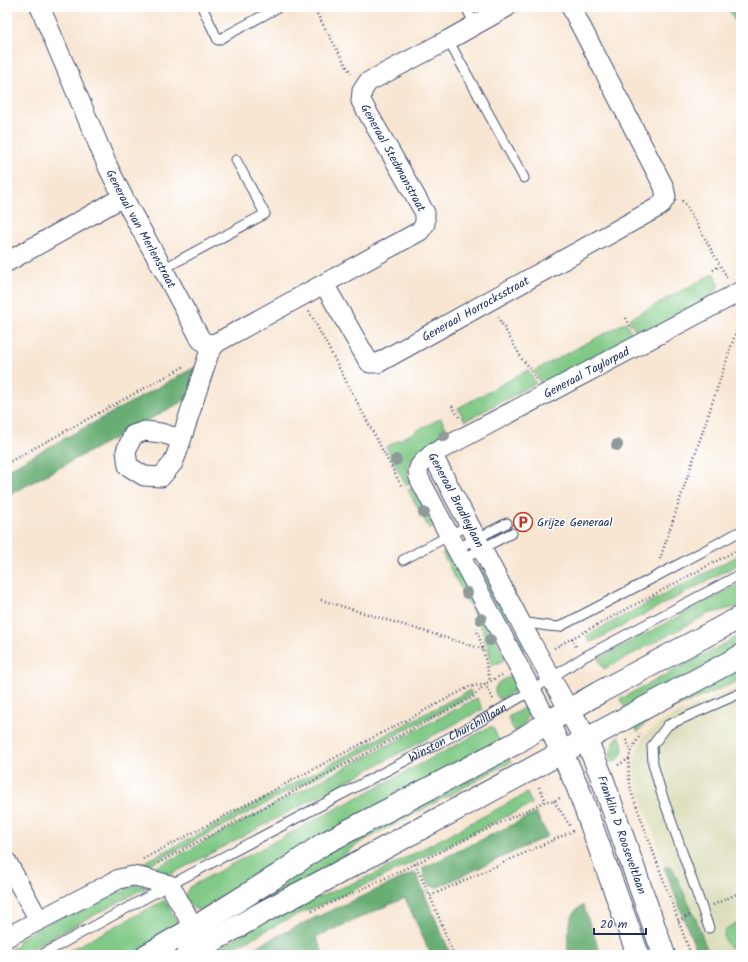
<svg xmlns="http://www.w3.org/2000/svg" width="748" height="962" font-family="Kalam,sans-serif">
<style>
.built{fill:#dddebc}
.green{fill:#80c986;stroke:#4e7c72}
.forest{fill:#68ad73;stroke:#426e68}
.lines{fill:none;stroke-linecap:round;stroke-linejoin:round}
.lane-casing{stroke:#3c4a70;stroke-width:11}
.street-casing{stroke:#3c4a70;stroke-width:21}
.secondary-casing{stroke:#3c4a70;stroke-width:24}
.path{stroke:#3c4a70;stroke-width:2.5;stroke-dasharray:1 3;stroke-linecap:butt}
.lane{stroke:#fff;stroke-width:9}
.street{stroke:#fff;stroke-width:19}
.secondary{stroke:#fff;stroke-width:22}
.tree{fill:#8f9b99}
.labels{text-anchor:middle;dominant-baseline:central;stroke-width:3;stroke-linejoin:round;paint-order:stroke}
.street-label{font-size:12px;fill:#1b2f5e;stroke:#fff}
.poi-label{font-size:12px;fill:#1b2f5e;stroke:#fff;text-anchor:start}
</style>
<rect width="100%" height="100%" fill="#fff"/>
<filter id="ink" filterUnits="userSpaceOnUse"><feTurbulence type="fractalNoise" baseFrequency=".025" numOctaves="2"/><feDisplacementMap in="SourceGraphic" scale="8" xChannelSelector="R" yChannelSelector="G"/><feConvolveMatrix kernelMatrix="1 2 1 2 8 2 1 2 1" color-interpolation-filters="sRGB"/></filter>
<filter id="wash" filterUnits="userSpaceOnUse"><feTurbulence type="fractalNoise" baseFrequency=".012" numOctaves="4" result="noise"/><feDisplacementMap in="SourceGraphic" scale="16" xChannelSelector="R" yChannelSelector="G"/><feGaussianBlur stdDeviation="0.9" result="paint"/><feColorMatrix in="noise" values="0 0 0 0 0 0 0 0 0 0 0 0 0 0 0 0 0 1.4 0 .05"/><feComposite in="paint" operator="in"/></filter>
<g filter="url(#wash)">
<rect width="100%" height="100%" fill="#f8e6d3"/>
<path class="built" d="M741,686v269h-43l-61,-168 -3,-12 1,-16 3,-11 6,-12 15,-12 18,-10z"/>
<g class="green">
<path d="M728,7h13v15l-4,3z"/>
<path d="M714,273c8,12 4,16 -4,25l-72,38 -9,-17z"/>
<path d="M626,322l9,17 -92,49 -9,-17z"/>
<path d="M528,370l8,13 -71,38 -7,-13z"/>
<path d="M441,418l9,18c-10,6 -30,15 -38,24 -5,5 -5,14 -2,21l-2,3h-3l-19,-37z"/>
<path d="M414,487l21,39 -5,4 -22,-40z"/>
<path d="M448,550l58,109 -14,7 -4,-18 -6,-19 -40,-76z"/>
<path d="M741,554v9l-151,80 -4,-7z"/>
<path d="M481,567l44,82 -5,3 -44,-83z"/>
<path d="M741,583v23l-33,8 -104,55 -6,-10z"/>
<path d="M741,635v12l-116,61 -5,-9z"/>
<path d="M741,666v14l-78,33 -18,11 -7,8 -5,-9z"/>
<path d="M514,675l7,12 -22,13c-1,-3 -4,-6 -4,-9 -1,-9 13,-13 19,-16z"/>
<path d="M470,690l2,5 -338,178 -4,-3z"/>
<path d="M477,698l6,11 -317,168 -13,-6v-2z"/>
<path d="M527,706h1c1,14 -3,18 -13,26l-7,-14v-1z"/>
<path d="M492,726l8,16 -256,143 -2,-2 -33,21 2,2c-15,7 -18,4 -26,-9l3,-8 3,-3z"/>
<path d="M618,736h1c6,12 6,20 -7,27l-1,-1c-2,-9 1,-18 7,-26z"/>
<path d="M508,757l3,5 -150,80 -11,8 -23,19 -95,55 -9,-5 66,-47z"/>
<path d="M527,793l5,11 -158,77 -88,39 -66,35h-16c29,-15 58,-32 87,-46 29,-13 59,-24 88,-37z"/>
<path d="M123,884l26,2 -130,69h-12v-4l10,-5 2,-7 98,-53 4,7 5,-3z"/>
<path d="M165,900l15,27 -43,28h-76z"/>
<path d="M741,922v11l-8,5 4,11c-1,0 -4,0 -6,-1 -6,-3 -10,-14 -4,-19 3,-3 10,-5 14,-7z"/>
</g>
<g class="forest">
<path d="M197,366l-8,32 -182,98v-26z"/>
<path d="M536,813l12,23 -110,51c-2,0 -4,0 -6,-1 -6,-2 -9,-12 -9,-18z"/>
<path d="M664,867h8l24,52 13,36h-11z"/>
<path d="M413,873l3,1 35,81h-20l-26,-57 -89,39 8,18h-84c56,-30 115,-55 173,-82z"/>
<path d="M583,905l18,50h-33c-1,-14 -1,-32 7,-44 2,-2 5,-4 8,-6z"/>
</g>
</g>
<g filter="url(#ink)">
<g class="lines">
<g class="lane-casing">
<g id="lane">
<path d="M202,7l16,33 61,-33"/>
<path d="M466,7l9,18"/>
<path d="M448,40l76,138"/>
<path d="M163,269l102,-55 -29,-54"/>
<path d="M456,549l51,-26"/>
<path d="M461,559l51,-26"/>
<path d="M403,560l66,-35"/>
<path d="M521,622l27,4 11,1 94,-49 88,-47"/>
<path d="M709,928l-48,-136 -8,-28 -1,-18 16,-21 73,-32"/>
<path id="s1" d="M41,955l108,-59 328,-173 22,-13 32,-19 51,-33 159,-84"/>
</g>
</g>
<g class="street-casing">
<g id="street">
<path id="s2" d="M40,7l68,160 15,30 40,72 38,71 7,4 8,-1 204,-112 5,-7v-11l-64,-112 1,-10 6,-9 80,-42 59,-33"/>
<path d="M7,262l116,-65"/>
<path id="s3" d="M324,284l43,75 3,4h8l282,-157 6,-9 -2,-10 -93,-180"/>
<path d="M181,439l-20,-6 -16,-2 -12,4 -7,16 2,15 16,10 17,1 12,-14 4,-10 32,-100 7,-10"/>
<path id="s4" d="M432,454l99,188 38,68"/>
<path id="s5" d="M548,722l-128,-242c-6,-13 3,-18 12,-26l309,-163"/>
<path d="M7,862l32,58"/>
<path d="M7,937l112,-58 14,-3 6,1 31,8 24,43 -4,15"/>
</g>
</g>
<g class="secondary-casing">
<g id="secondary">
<path id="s6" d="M569,710l17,29 15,36 63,180"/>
<path d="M548,722l30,66 60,167"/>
<path d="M147,955l47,-27 86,-54 43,-30 193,-101 32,-21 52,-30 141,-75"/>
<path d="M188,955l79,-45 58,-30 416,-224"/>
</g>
</g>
<g class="path">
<path d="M313,7l38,67"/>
<path d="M682,201l2,1 44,77"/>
<path d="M713,270l7,-4"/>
<path d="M309,311l93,176"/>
<path d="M498,317l24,42 7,8 7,12"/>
<path d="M626,318l6,11"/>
<path d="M452,406l8,13"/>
<path d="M7,463l178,-97"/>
<path d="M660,559l81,-242"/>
<path d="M321,600l162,49"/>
<path d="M476,628l7,21 7,32"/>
<path d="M572,638l4,9"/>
<path d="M554,648l187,-100"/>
<path d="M485,684l8,15"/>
<path d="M626,740l5,10"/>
<path d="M629,759c-1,15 0,25 4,38l58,158"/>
<path d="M618,765l11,-6 2,-9 10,-16"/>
<path d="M539,787l7,14"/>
<path d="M554,801l16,25"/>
<path d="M143,859l326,-172 16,-3"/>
<path d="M158,863l315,-166 12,-13 19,-10"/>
<path d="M415,864l15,32"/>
<path d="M713,905l28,-13"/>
<path d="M312,911l44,-19 190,-91h8l8,-4"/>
<path d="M678,921l12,-6"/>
<path d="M454,955l-24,-59 143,-65"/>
</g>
<use href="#lane" class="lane"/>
<use href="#street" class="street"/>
<use href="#secondary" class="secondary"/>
</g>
<g class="tree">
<circle cx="444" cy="436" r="6"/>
<circle cx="617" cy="445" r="6"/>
<circle cx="396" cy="460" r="6"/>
<circle cx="424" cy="513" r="6"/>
<circle cx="467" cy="593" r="6"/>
<circle cx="481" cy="619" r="6"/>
<circle cx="490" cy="640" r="6"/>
</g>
</g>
<defs>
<g id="parking-ring" transform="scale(1)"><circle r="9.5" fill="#fff" stroke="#c8321e" stroke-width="1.5"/><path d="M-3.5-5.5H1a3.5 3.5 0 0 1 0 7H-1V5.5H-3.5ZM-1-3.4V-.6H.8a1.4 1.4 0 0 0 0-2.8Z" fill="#c8321e"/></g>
</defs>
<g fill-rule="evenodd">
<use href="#parking-ring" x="523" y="522"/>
</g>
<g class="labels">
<g class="street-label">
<text transform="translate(393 158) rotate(61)">Generaal Stedmanstraat</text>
<text stroke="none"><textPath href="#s2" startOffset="244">Generaal van Merlenstraat</textPath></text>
<text stroke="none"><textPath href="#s3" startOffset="211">Generaal Horrocksstraat</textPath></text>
<text stroke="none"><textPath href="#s5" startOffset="480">Generaal Taylorpad</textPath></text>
<text stroke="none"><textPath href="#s4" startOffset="52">Generaal Bradleylaan</textPath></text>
<text stroke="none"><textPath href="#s1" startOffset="472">Winston Churchilllaan</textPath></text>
<text stroke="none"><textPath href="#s6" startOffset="136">Franklin D Rooseveltlaan</textPath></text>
</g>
<g class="poi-label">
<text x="537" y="522">Grijze Generaal</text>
</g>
</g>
<rect width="748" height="962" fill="none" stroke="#fff" stroke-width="24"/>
<path d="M594 928v6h52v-6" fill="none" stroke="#1b2f5e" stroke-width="2"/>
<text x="600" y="928" font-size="12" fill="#1b2f5e" stroke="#ffffff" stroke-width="3" paint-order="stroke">20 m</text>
</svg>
